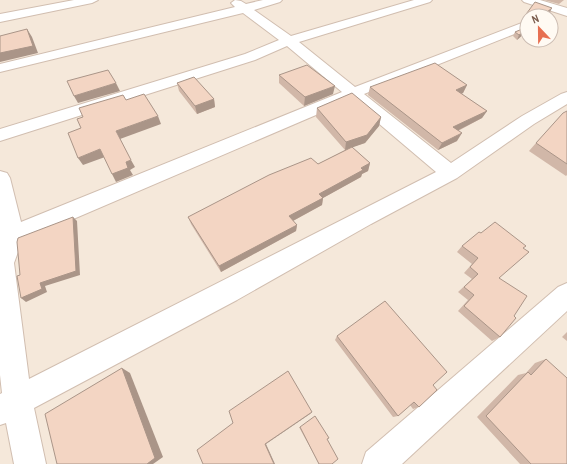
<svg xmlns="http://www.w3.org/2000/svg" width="567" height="464" font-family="'Archivo Narrow',sans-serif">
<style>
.residential{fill:#f5e8da;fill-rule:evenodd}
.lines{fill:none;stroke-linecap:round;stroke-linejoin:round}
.street-casing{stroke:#d1beb0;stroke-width:2}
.street{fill:#fff;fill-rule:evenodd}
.wall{fill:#d1b7a8}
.shaded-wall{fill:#aa9588}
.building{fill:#f3d5c3;stroke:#aa9588}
</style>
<rect width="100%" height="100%" fill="#fdf6ec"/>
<path class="residential" d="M0,0h567v464h-567zM527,16h24v24h-24z"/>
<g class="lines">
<g class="street-casing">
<g id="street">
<path d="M74,0h24l-6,3 -92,19v-8z"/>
<path d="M235,0l6,1 5,3 17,-4h19l-2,2 -26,8 37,26 123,-36h18l-2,2 -131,40 56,45 172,-66v8l-163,65 87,69 71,-47 39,-22 6,-2v12l-33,20 -77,54 -86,46 -134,76 -203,108 12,56h-32l-8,-41 -6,2v-31l2,-1 -2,-18v-204l7,2 3,5 11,44 321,-130 -55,-46 -32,14 -255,81v-12l245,-75 34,-14 -36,-27 -243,59v-8l235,-57 -4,-4zM351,100l85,72 -407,207 -15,-116 8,-22z"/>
<path d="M522,0h18l27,8v8l-43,-14z"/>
<path d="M567,283v28l-165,153h-40l4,-12 192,-165z"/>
</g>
</g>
<use href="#street" class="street"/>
</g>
<g class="wall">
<path d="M544,0h20l-5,4z"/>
<path d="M527,27v4l-10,9 -4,-4 2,-4z"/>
<path d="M279,75l54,19 -29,12 -25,-23z"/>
<path d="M177,83l37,16 1,8 -18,7 -18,-23z"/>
<path d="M467,85l-4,8 -2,1 26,17 -5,7 -24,13 -1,10 -19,9 -70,-55 2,-8z"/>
<path d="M317,108l64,9 -2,9 -14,17 -13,4 18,16 -2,8 -6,3 -1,3 -38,21 -1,7 -29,16 4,4 -1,6 -75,41 -30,-48 -3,-7 130,-53 27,-14 -29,-33z"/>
<path d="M567,111v64l-1,1 -37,-25 7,-8z"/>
<path d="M481,233l42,15 -24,30 1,59 -8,4 -34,-30 10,-11 -10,-8 14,-13 -8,-6 8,-9 -15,-12 5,-6z"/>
<path d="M567,332v9l-5,-4z"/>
<path d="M337,336l96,49 -14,22 -6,2 -3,-4 -12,11 -5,1 -58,-77z"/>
<path d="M546,359l21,105h-47l-43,-47 41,-42 8,-2 9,-10z"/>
<path d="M299,427h1l27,12 5,25h-13z"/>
</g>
<g class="shaded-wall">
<path d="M552,8l-2,4 -5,4h-3z"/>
<path d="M527,16v4l-6,2 3,-5z"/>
<path d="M27,29l5,8 6,16 -38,9v-9z"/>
<path d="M527,29v2l-10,9 2,-5z"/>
<path d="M116,83l4,8 -42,12 -4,-7z"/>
<path d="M467,85l-4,8 -11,5 4,-8z"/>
<path d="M335,86l-2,8 -29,12 1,-9z"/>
<path d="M214,99l1,8 -18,7 -2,-8z"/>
<path d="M487,111l-5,7 -33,17 4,-8z"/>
<path d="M158,116l3,8 -41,15 -4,-8z"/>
<path d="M381,117l-2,9 -14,17 -20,7 1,-8z"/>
<path d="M462,133l-5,8 -19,9 4,-7z"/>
<path d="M100,149l5,8 -22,8 -5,-7z"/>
<path d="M131,160l4,7 -5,3 3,5 -17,7 -4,-8 14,-12z"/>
<path d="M370,163l-2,8 -6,3 -1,3 -38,21 -1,7 -33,18v-7l30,-22 42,-26z"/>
<path d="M73,217l4,4 3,54 -35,11 2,6 -21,10 -5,-4 19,-15z"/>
<path d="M297,225l-1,6 -75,41 -2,-6z"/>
<path d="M122,368l8,5 33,84 -10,7h-6z"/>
<path d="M312,412l-2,2 -44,30 9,20h-1l-9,-20z"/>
</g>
<g class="building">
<path d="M535,2l17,6 -10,8h-12v-1l-6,2z"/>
<path d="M527,27v2l-8,6 -4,-3z"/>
<path d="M27,29l6,17 -33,7v-17z"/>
<path d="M435,63l32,22 -11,5 31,21 -34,16 9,6 -20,10 -72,-56z"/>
<path d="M307,65l28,21 -30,11 -26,-22z"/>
<path d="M108,70l8,13 -42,13 -7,-15z"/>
<path d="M194,77l20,22 -19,7 -18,-23z"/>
<path d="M352,93l29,24 -14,18 -21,7 -29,-34z"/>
<path d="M144,94l14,22 -42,15 15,29 -5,2 2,6 -16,6 -12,-25 -22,9 -10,-25 13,-5 -4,-9 6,-2 -4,-9 44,-13 3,5z"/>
<path d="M567,111v53l-31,-21 27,-30z"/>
<path d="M352,147l18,16 -9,5 2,2 -44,24 4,4 -34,18 8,9 -78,41 -31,-49 81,-42 42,-17 7,6z"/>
<path d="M73,217l3,54 -36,12 2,6 -21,9 -4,-22 3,-1 -3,-33 1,-4z"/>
<path d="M495,222l31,24 -3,2 6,4 -30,26 28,18 -13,20 2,2 -16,19 -36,-31 10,-11 -10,-8 14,-13 -8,-7 8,-9 -16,-12 17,-14 2,1z"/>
<path d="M385,301l62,71 -14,13 4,5 -18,17 -5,-5 -16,14 -61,-80z"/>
<path d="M546,359l21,19v86h-36l-45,-48 42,-44 3,3z"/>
<path d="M122,368l33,90 -8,6h-90l-12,-50z"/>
<path d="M288,371l24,41 -47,32 9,20h-71l-6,-14 36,-27 -4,-12z"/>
<path d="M315,416l14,22 -2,1 11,20 -6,5h-13l-19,-37z"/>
</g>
<g transform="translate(539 28) rotate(338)"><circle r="19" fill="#fffaf3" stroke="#cabbb1"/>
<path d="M0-3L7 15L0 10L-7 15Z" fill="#e76f51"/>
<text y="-6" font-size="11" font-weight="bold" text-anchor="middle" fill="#7a5c4d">N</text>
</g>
</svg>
